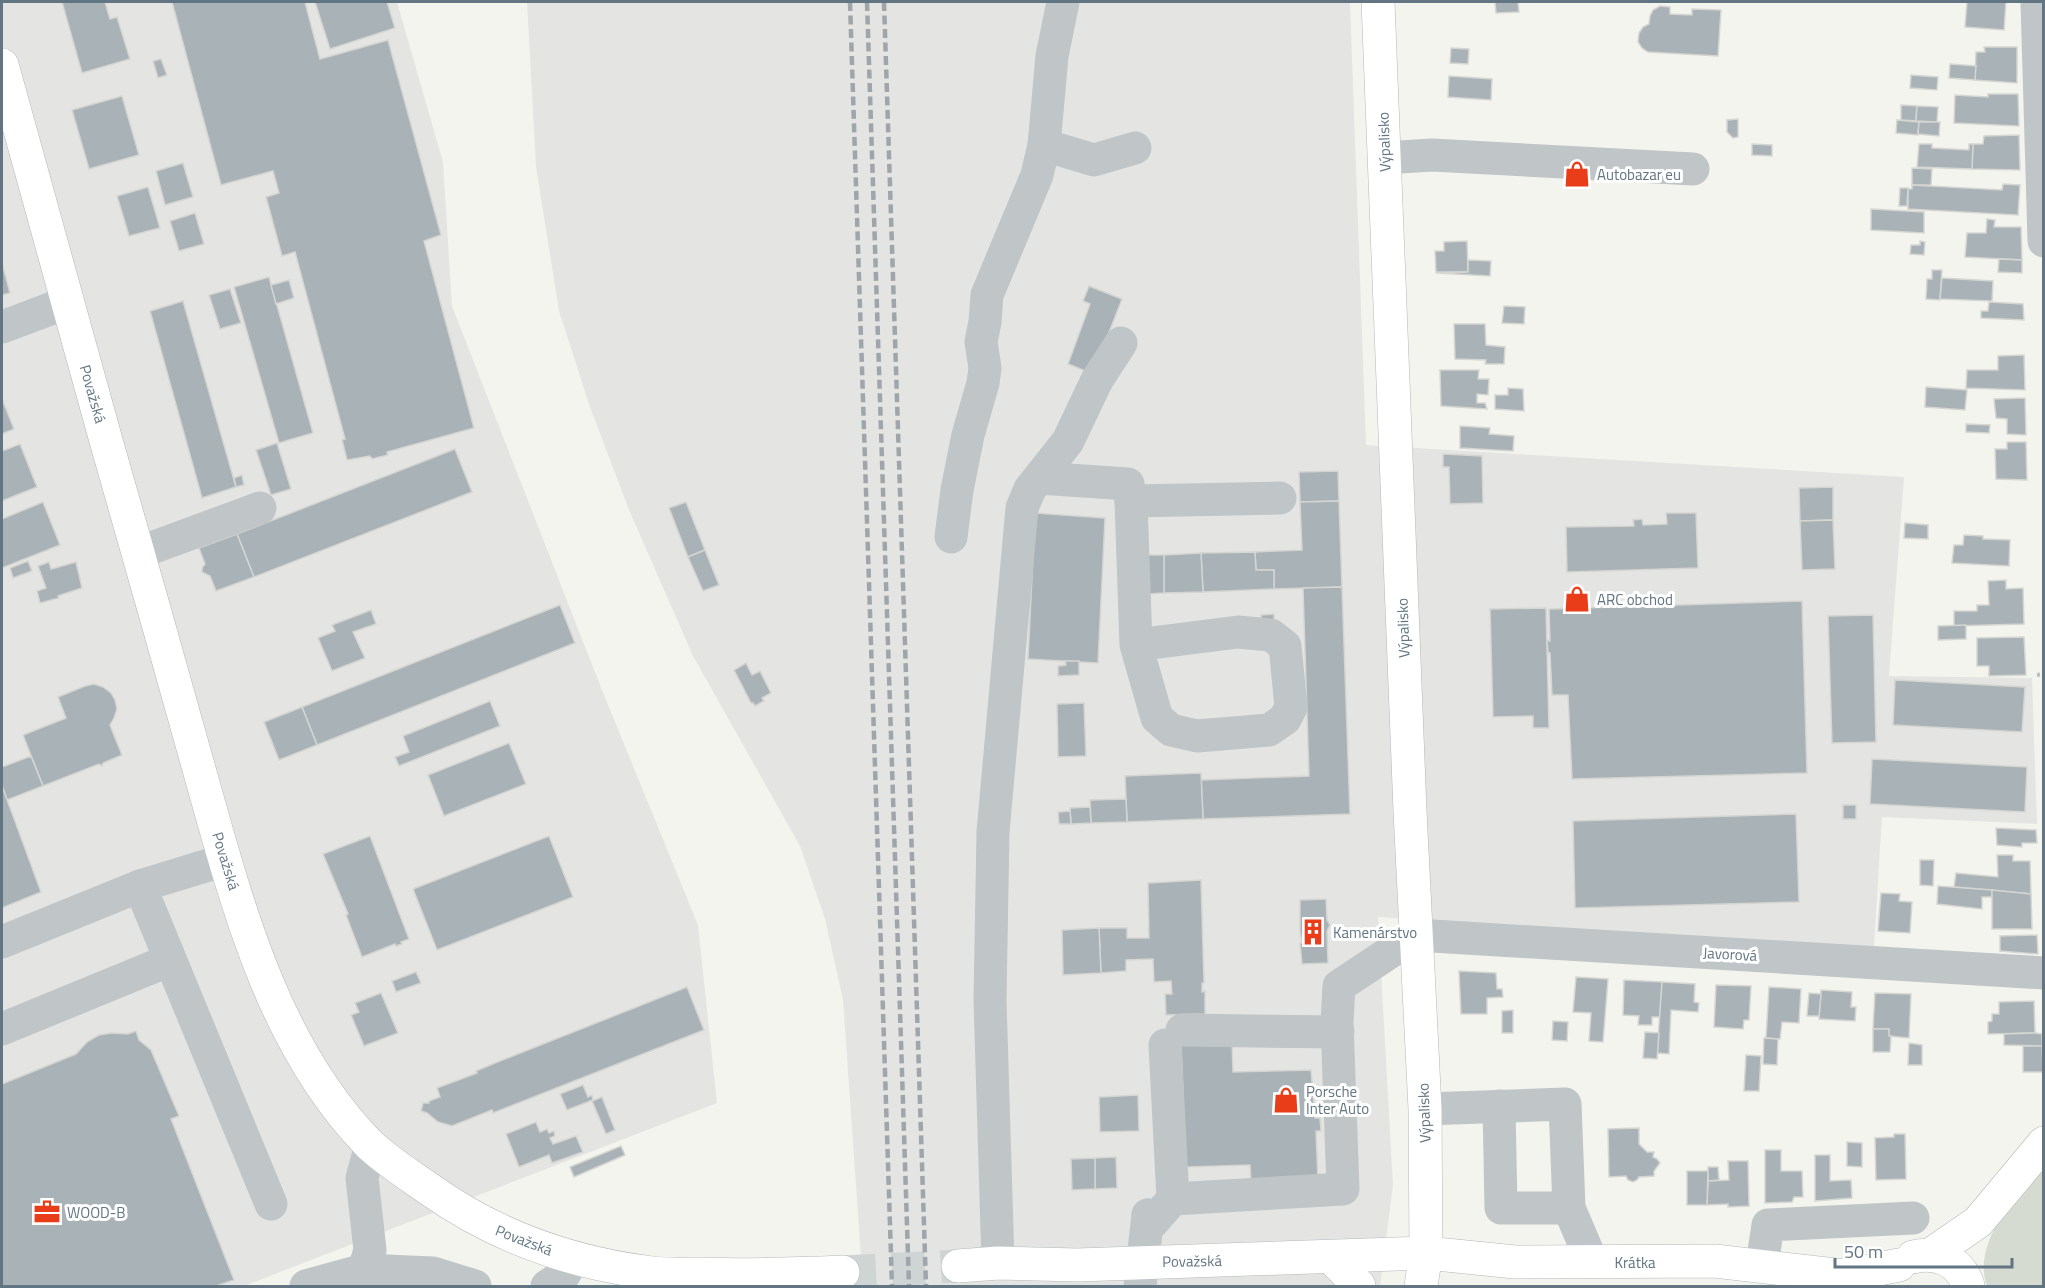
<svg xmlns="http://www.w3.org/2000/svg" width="2045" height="1288" font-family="'Titillium Web',sans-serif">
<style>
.built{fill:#e4e5e3}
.green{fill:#d5dbd0}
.building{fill:#a9b2b6;stroke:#d5d5d2;stroke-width:1.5}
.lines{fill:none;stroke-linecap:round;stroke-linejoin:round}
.major-tunnel{stroke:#cfd4d4;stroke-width:33;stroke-dasharray:33 16;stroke-linecap:butt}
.major-casing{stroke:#b3b8bb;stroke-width:34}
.path{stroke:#bcbec0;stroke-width:4;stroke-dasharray:3 3;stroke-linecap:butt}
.minor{stroke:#c0c5c7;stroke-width:33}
.major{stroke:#fff;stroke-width:33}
.rail{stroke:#9ea6ab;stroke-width:4.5;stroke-dasharray:9 4.5;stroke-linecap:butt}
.labels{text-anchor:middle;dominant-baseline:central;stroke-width:6;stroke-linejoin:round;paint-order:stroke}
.street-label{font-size:15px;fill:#617582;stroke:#fff}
.poi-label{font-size:15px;fill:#617582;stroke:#fff;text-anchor:start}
</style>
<rect width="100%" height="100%" fill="#f4f4ef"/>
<g class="built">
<path d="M2,2h395l46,160 9,144 148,379 98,240 19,178 -473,183h-242z"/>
<path d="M527,2h823l16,443 538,32 -15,199 143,2 5,146 -155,-7 -8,130 -496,-30 15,268 -13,101h-517l-20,-286 -18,-81 -25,-73 -107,-190 -64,-146 -39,-103 -31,-96 -23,-144z"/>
</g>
<path class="green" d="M2043,1161v125h-56c-16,-43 31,-93 56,-125z"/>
<g class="building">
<path d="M62,2h43l5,17 7,-2 13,42 -48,14z"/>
<path d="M172,2h133l15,57 68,-19 53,195 -17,6 50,187 -87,24 1,3 -16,4 -2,-3 -23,4 -5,-20 3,-1 -50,-187 -13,4 -16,-59 13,-4 -6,-22 -52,14z"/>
<path d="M315,2h72l8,26 -65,21z"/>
<path d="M1495,2h23l1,10 -23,1z"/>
<path d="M1967,2h39l-2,28 -39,-3z"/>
<path d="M1660,6l10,1v7l22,1v-6l29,1 -3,46 -70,-4 -6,-4 -4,-6 1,-9 4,-6 6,-3 1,-8 3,-6z"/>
<path d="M1984,47h33v36l-42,-3 1,-28h9z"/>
<path d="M1451,48l18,1 -1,15 -18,-1z"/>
<path d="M161,59l6,16 -9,3 -5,-17z"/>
<path d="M1950,64l26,2 -1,14 -26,-2z"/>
<path d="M1911,75l27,2 -1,13 -27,-2z"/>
<path d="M1449,76l43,3 -1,21 -43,-3z"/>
<path d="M1988,94h30l1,32 -65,-3 1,-28 33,2z"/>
<path d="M122,96l17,59 -50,14 -17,-59z"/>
<path d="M1901,105l16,1 -1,15 -15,-1z"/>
<path d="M1917,106l21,1 -1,15 -21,-1z"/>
<path d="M1738,119v18l-5,1 -6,-6v-12z"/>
<path d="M1897,120l22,2 -1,13 -22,-2z"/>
<path d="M1919,122h21l-1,14 -21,-2z"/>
<path d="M2019,135l1,35 -48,-1 1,-25h10l1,-8z"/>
<path d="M1752,144l20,1v11l-20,-1z"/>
<path d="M1919,144h13v4l37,2v-6h4l-1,25 -55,-2z"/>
<path d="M183,163l10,34 -28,8 -9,-34z"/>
<path d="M1912,168l20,1 -1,16h-19z"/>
<path d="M2003,184l17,1 -2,30 -110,-6v-20h4v-4l90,5z"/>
<path d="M148,187l12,41 -31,8 -12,-40z"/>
<path d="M1900,188h8l-1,18h-8z"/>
<path d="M1871,209l53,3v21l-53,-3z"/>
<path d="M195,213l9,31 -25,7 -9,-30z"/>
<path d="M1987,219l8,1 -1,7h27l1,33 -57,-3 2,-24h19z"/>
<path d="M1467,241l1,31h-32l-1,-21h9v-9z"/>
<path d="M1920,241l5,1 -1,13 -14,-1 1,-9h9z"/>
<path d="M1999,259l23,1v13l-24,-1z"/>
<path d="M1468,260l23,1 -1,15 -54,-3 32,-1z"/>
<path d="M2,263l8,30 -8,2z"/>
<path d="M1932,270h10l-2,30 -14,-1 1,-20h5z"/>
<path d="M269,277l44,156 -34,10 -45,-156z"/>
<path d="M1942,278l51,3 -1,20 -52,-2z"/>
<path d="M289,280l5,18 -18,6 -5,-19z"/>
<path d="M1089,286l33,13 -29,75 -25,-10 22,-60 -7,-3z"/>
<path d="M230,289l11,34 -21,6 -11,-34z"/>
<path d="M183,301l53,186 -34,11 -52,-187z"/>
<path d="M1989,302l34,2 1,16 -43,-2v-7h7z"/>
<path d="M1504,306l21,1 -1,17 -22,-1z"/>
<path d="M1454,324h31l1,21 19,2 -1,17h-19l1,-4 -31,-1z"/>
<path d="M2024,355l1,35 -59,-2 1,-18h31v-14z"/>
<path d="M1440,370h39l-1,9h11l-1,16 -11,-1v9h8l2,6 -46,-3z"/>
<path d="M1926,387l41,3 -2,20 -40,-3z"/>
<path d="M1508,388l15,1 1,22 -29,-2v-14h13z"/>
<path d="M2025,398l1,37 -19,-1v-15l-11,-1 -2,-19z"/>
<path d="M2,399l12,30 -12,5z"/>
<path d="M1966,424l24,1 -1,8 -23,-1z"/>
<path d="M1460,426l30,2 -1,6 25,2 -1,15 -53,-3z"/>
<path d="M2007,442h19l1,38 -31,-1 -1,-30h12z"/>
<path d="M277,443l14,46 -20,6 -15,-45z"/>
<path d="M20,444l17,43 -35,14v-50z"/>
<path d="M455,449l17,43 -218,85 -17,-43z"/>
<path d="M1443,454l39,2 1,47 -33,1 -1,-37h-6z"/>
<path d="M1338,471l1,30 -39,1 -1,-30z"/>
<path d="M242,475l2,10 -8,2 -2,-9z"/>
<path d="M1833,487v33l-33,1 -1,-33z"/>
<path d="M1339,501l3,86 -68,2v-19h-18l-1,-18 47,-2 -2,-48z"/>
<path d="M43,502l17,43 -58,23v-49z"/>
<path d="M686,502l19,48 -17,7 -19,-49z"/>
<path d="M1035,513l70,5 -7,145 -70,-4z"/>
<path d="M1666,513h30l2,55 -131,4 -1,-45 68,-1 -1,-6 9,-1 1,6 24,-1z"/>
<path d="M1833,520l2,49 -33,1 -2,-49z"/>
<path d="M1905,523l23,2v14l-24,-1z"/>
<path d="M237,534l17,43 -38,14 -6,-15 -8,-4v-4l3,-4 -6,-16z"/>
<path d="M1964,535l19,1v3l27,1 -1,26 -57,-3 2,-18h9z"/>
<path d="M705,550l14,35 -16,6 -15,-34z"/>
<path d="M1255,552l1,18h18v19l-71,3 -2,-39z"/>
<path d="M1201,553l2,39 -39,1v-38z"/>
<path d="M1147,555h17v38l-16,1z"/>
<path d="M28,561l4,10 -19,7 -3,-10z"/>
<path d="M49,562l2,7 25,-7 6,26 -24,8 1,2 -19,5 -3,-12 9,-3 -8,-22z"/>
<path d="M2006,580v9l17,-1 1,36 -70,2v-15h23v-6h12l-1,-24z"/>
<path d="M1342,587l8,227 -147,5 -2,-39 108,-4 -6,-188z"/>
<path d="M1802,601l5,172 -235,6 -4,-84h-16l-2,-42 -2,-1 -1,-12 3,1 -1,-32z"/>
<path d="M560,605l15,38 -258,102 -15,-38z"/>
<path d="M1546,608l3,120h-16v-12l-40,1 -3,-108z"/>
<path d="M371,610l5,14 -23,8 12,26 -33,13 -14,-33 17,-7 -3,-6z"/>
<path d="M1274,614v13l-12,1 -1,-13z"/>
<path d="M1873,615l3,127 -44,1 -4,-127z"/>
<path d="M1966,625v14l-28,1v-14z"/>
<path d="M2024,637l2,38 -37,1v-10h-12v-28z"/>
<path d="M1065,661h14v14l-21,1v-10l8,-1z"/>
<path d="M746,663l6,12 8,-4 11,22 -9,5 2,3 -9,5 -2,-3h-2l-17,-33z"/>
<path d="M1895,680l130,7 -3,45 -129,-7z"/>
<path d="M94,684l9,3 8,6 4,7 2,9 -3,9 -4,7 12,30 -19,8 -1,3 -3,-2 -56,22 -20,-51 43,-17 -8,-21 27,-11z"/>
<path d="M490,701l10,25 -101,40 -4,-9 14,-5 -6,-16z"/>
<path d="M1084,703l2,53 -28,1 -1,-53z"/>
<path d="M302,707l15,38 -38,15 -15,-38z"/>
<path d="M509,743l17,41 -82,32 -16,-41z"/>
<path d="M31,756l12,30 -36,14 -5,-14v-19z"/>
<path d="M1872,759l155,8 -2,45 -155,-8z"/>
<path d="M1201,773l2,46 -76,3 -2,-46z"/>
<path d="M2,786l39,106 -39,16z"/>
<path d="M1126,799l1,23 -36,1 -1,-23z"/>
<rect x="1843" y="805" width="13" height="14"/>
<path d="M1090,807l1,16 -20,1 -1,-16z"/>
<path d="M1070,811l1,13h-12l-1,-12z"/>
<path d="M1796,814l3,88 -224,6 -2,-87z"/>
<path d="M1996,828l40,2 1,13h-15v4l-25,-2z"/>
<path d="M370,836l39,103 -8,3 1,2 -6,2 -1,-2 -33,13 -16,-42 2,-1 -25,-60z"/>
<path d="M549,836l24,61 -136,53 -24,-61z"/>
<path d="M1997,855h16v6h17l1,33 -77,-7 2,-14 42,4z"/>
<path d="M1920,860h14l-1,26 -13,-1z"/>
<path d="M1201,880l3,103h-2v9l3,-1v23l-39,1 -1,-21h7l-1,-13 -17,1 -1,-23 -27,1v11l-25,2 -2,-45h28v10h22l-1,-55z"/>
<path d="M1938,886l54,4v7h-10v12l-45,-5z"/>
<path d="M1992,890l39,4 1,35h-40z"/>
<path d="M1881,893l19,1 -1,7 13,1 -2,31 -32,-2z"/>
<path d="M1326,899l1,21 3,5 -3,6 1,32 -26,1 -2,-21h2l-2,-12v-31z"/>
<path d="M1099,928l2,45 -38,2 -1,-45z"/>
<path d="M2037,935l1,19 -38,-3v-15z"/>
<path d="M1459,971l37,2 1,16h5l1,8 -16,1v16h-26z"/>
<path d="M416,972l5,11 -25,9 -4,-11z"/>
<path d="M1576,977l32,2 -5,63 -14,-1 2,-28 -18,-1z"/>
<path d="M1624,980l38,2 -2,35h-8v8h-14l1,-9 -16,-1z"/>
<path d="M1662,982l33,2 -1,18 5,1 -1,9 -27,-2 -2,44 -12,-1z"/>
<path d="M1716,985l35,1 -2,34h-5l-1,9 -29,-2z"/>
<path d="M687,987l17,43 -211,83 -1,-3 -40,16 -14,-4 -11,-9 -6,-2 2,-8h6v-2l11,-4 -3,-9 40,-15 -1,-2 19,-8z"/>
<path d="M1769,987l32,2 -2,34 -17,-1 -2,17 -14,-1z"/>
<path d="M1821,990l31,2 -1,15h5l-1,14 -36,-2z"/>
<path d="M381,993l17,40 -34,13 -13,-31 8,-3 -4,-9z"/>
<path d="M1809,993l12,1 -2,22h-12z"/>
<path d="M1875,993l36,1 -2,44 -20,-2v-7h-16z"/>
<path d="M2034,1001l1,32 -47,1v-12l4,-1v-7h7v-12z"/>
<path d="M1513,1010v23h-11v-22z"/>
<path d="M1553,1021l15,1 -1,19 -15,-1z"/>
<path d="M1873,1029h16v7h2l-1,16h-17z"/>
<path d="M136,1031l3,9 12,10 28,66 -8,3 63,161 -18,6h-214v-202l74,-30 11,-12 12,-7 13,-2 16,1z"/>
<path d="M1645,1032l14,1 -2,26 -14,-1z"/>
<path d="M2035,1033l7,1v12l-38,-1v-11z"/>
<path d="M1764,1038l14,1 -1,26 -14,-1z"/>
<path d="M1232,1042l1,30 78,-2 4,48h5l1,13h-5l2,49 -67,3 -1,-18 -64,2 -5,-122z"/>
<path d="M1909,1043l13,2v20h-14z"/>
<path d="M2023,1046h19l1,26h-20z"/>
<path d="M1746,1055l15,1 -2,35h-15z"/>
<path d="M583,1085l5,12 4,-2 1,5 -26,10 -7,-16z"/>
<path d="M1138,1095l1,36 -39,1 -1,-35z"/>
<path d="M602,1097l13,33 -9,4 -14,-33z"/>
<path d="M536,1122l4,10 7,-3 2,4 5,-2 1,5 -5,2 3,6 23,-8 7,16 -31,11 -3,-8 -30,12 -13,-33z"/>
<path d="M1639,1128v16l8,8h7l-1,5 4,2 3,4 -6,8v5l-15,1 -2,3 -4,2 -5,-2 -2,-4 -17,1 -1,-48z"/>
<path d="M1894,1134h11l1,45 -30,1 -1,-42 19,-1z"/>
<path d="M1847,1142l15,1v24l-15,-1z"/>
<path d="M621,1146l4,9 -51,22 -4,-10z"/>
<path d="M1765,1150h16v21h21l1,26h-9l-2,5 -27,1z"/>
<path d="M1815,1155h15v26l21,-1 1,18 -37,3z"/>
<path d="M1116,1157l1,31 -22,1v-31z"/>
<path d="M1095,1158v31l-23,1 -1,-31z"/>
<path d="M1728,1161h20l1,45 -21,1v-3l-21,1 1,-24 21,-1z"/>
<path d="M1708,1167h10l1,13 -11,1z"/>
<path d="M1687,1171h21l-1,34h-20z"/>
</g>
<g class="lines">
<path class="major-tunnel" d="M843,1272l115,-6"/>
<g class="major-casing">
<g id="major">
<path d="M1378,2l32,809 15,298 1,144 -5,33"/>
<path d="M2,65c49,181 100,363 152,544 18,64 36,128 54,192 34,121 71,251 161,343 18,17 40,31 60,45 66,47 142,74 223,84 16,2 34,1 50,1 47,2 94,0 141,-2"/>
<path d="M1930,1255l48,-33 66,-79"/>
<path d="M1913,1257c24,-6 48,4 55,29"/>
<path d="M1332,1258l27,28"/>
<path d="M958,1266l40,-3 80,2 348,-12 89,9 200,-1 129,15 55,-11"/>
</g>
</g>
<path class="path" d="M2037,675l7,-1"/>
<g class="minor">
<path d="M2037,2l7,239"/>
<path d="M1044,145l50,15 41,-12"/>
<path d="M1384,158l48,-3 261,14"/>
<path d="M2,327l64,-24"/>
<path d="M1039,478l89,6 3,17 5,144 21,73 14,12 26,6 72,-6 16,-11 6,-12 -6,-61 -14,-11 -33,-3 -102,13"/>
<path d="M1131,501l149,-3"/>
<path d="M951,537l6,-47 11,-55 15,-52 2,-15 -4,-26 4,-20 2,-27 50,-120 7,-30 8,-89 11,-54"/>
<path d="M138,553l122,-45"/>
<path d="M140,886l131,318"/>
<path d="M2,942l138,-56 85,-26"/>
<path d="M2,1029l168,-69"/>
<path d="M1182,1030l156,2"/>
<path d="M1165,1045l8,154"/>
<path d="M1499,1106l2,102h68"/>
<path d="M1425,1109l140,-5 4,104 23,54"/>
<path d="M1148,1215l4,8 21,-24 170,-10 -6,-167 2,-36 77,-51 628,38"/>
<path d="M998,1263l-8,-263 3,-168 29,-324 8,-19 38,-48 29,-61 24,-37"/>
<path d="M1762,1265l6,-40 145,-7"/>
<path d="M364,1270l6,-20 -8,-72 9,-33"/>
<path d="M306,1286l58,-16 69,3 42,13"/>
<path d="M547,1286l17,-11 10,-18"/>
<path d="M1140,1286l8,-71"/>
</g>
<use href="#major" class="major"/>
<g class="rail">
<path d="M850,2l42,1284"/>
<path d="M867,2l42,1284"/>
<path d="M884,2l42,1284"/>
</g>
</g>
<defs>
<g id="shop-bare" transform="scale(2.07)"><path d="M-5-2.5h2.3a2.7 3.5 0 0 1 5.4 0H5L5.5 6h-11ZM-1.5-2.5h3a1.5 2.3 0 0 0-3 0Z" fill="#e93c19" stroke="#fff" stroke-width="2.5" paint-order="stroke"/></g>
<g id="building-bare" transform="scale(2.07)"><path d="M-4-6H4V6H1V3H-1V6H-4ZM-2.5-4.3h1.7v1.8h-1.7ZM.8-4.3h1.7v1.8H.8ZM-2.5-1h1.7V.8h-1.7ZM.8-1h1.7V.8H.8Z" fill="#e93c19" stroke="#fff" stroke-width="2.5" paint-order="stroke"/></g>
<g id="office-bare" transform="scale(2.07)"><path d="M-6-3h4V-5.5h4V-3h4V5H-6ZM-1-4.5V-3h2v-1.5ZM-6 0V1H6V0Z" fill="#e93c19" stroke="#fff" stroke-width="2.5" paint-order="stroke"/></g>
</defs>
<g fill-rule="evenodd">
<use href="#shop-bare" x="1577" y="174"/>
<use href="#shop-bare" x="1577" y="599"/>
<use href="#building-bare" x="1313" y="932"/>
<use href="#shop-bare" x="1286" y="1100"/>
<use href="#office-bare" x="47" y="1212"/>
</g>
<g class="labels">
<g class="street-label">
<text transform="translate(1384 142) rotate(-92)">Výpalisko</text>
<text transform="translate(93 394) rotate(74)">Považská</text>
<text transform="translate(1403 628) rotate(-92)">Výpalisko</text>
<text transform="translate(226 861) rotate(73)">Považská</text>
<text transform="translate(1730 954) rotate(3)">Javorová</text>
<text transform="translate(1424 1113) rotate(-92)">Výpalisko</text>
<text transform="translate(524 1240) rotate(21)">Považská</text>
<text transform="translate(1192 1261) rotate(-1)">Považská</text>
<text x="1635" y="1262">Krátka</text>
</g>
<g class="poi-label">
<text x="1597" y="174">Autobazar eu</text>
<text x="1597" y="599">ARC obchod</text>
<text x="1333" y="932">Kamenárstvo</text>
<text x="1306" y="1091">Porsche<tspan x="1306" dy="17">Inter Auto</tspan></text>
<text x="67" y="1212">WOOD-B</text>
</g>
</g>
<rect width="2045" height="1288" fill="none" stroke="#617582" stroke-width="6"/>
<path d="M1835 1258v9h177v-9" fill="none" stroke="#617582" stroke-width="3"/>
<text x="1844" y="1258" font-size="18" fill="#617582" stroke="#ffffff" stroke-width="4.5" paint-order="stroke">50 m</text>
</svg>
